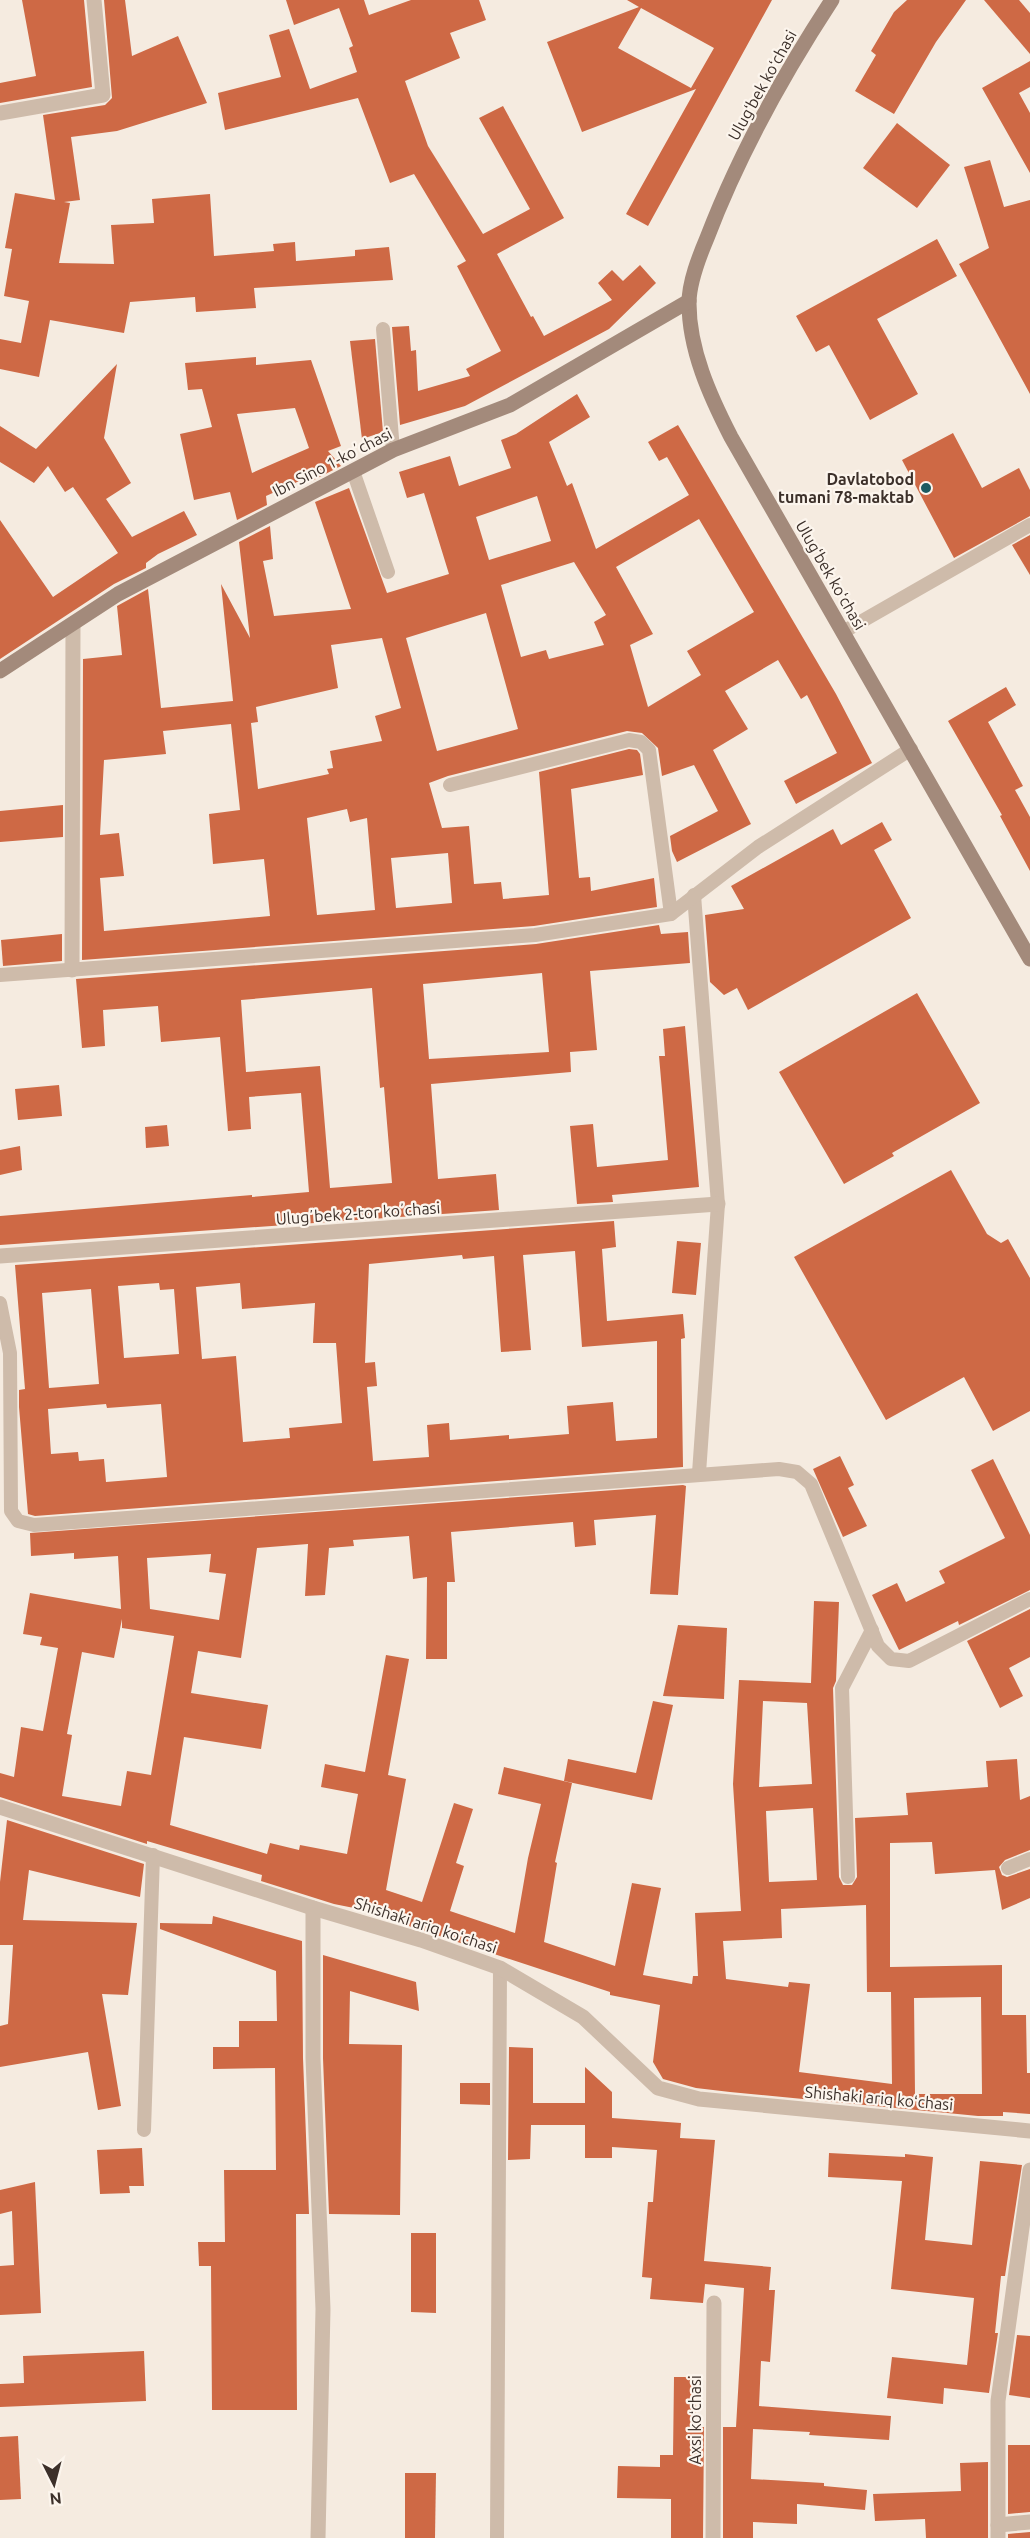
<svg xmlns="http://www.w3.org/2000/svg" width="1030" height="2538" font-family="Ubuntu,sans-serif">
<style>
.building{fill:#ce6945;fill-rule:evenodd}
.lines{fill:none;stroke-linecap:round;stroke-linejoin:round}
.lane{stroke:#cebbaa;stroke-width:14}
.street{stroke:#cebbaa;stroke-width:15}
.secondary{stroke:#a38a7b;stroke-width:15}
.poi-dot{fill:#1c5b61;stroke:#fcf5ed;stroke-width:2}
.labels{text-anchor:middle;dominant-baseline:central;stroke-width:4.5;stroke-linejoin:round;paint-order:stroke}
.street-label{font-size:16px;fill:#3c302a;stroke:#fcf5ed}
.poi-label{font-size:16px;font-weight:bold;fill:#3c302a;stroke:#fcf5ed;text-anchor:end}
</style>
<rect width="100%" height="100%" fill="#f5ebe0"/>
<g class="building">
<path d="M22,0h62l8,87 -92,16v-20l36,-7z"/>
<path d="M104,0h21l7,56 46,-20 29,67 -90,28 -46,6 9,63 -16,2 6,1 -11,60 55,1 -3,-39 43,-2 -2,-24 58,-5 4,62 60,-5 -1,-7 22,-2 1,19 59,-5v-6l34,-3 4,33 -139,8 2,20 -60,4 -1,-15 -65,5 -6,31 -74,-13 -11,57 -39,-8v-30l21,4 8,-42 -25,-5 8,-47 -7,-1 10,-55 40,7 -12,-85 62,-10 7,-7z"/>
<path d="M286,0h78l5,15 42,-15h68l7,20 -36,13 10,25 -55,23 23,65 55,88 47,-25 -51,-91 24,-12 61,112 -67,36 34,63 2,-1 11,20 68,-36 -14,-17 14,-13 11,11 17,-16 16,18 -47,46 -144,77 -65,19 -8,-98 17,-1 2,25 5,-1 2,41 52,-15 -4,-7 35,-18 -44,-85 9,-5 -52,-87 -24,9 -32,-85 -133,32 -7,-37 63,-16 -12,-42 20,-6 21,60 47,-17 -8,-24 4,-2 -14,-38 -45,17z"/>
<path d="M627,0h145l-124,226 -22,-12 70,-125 -114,43 -35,-90 92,-35zM641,8l73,40 -23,40 -73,-40z"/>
<path d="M907,0h59l-30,42 -42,72 -39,-23 21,-36 -5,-4 23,-39z"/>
<path d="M984,0h35l11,13v41z"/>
<path d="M1030,61v26l-11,6 11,20v60l-48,-85z"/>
<path d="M897,123l53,42 -33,43 -54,-40z"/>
<path d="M990,160l14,47 26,-7v194l-71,-130 30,-16 -25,-81z"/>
<path d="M937,239l20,37 -80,43 41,75 -48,26 -41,-75 -13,7 -20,-36z"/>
<path d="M375,339l8,93 -21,7 -12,-98z"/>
<path d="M256,357v8l55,-5 30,86 -13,5 13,15 -33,17 -2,-5 -40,18 1,9 -30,15 -7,-28 -36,8 -14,-66 32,-7 -10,-38 -14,1 -3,-27zM295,408l14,40 -57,25 -15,-59z"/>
<path d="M117,364l-13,74 27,45 -25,16 26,38 52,-26 13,24 -39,19 -12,9v5l-32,16 -114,75v-139l53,77 65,-44 -45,-66 -8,5 -17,-26 -14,17 -34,-21v-36l36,23z"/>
<path d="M577,394l13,23 -41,25 18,44 5,-3 24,66 93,-54 -22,-38 -8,4 -11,-19 30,-17 158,269 36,69 -76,41 -12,-23 53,-28 -30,-58 -6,4 -23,-39 -53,31 23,38 -35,21 38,74 -74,38 -5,-11 -2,-15 48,-25 -24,-46 -32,11 -4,-28 -16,-15 -15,-2 -179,45 -19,7 13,45 27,-2 5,58 27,-2 2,17 46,-4 -10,-123 90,-23 8,1 3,4 3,21 -72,14 8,89 11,-1 1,14 63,-13 3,29 -123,19 -452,34 1,-301 39,-4 -5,-49 31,-17 13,119 72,-7 -12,-117 29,54 -11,-96 31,-16 3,33 -10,2 11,55 77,-7 -36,-107 34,-14 38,105 62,-19 -25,-81 -17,5 -8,-26 51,-16 9,30 52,-18 -10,-28 15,-6zM537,496l14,45 -62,19 -13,-43zM699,519l55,93 -67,39 14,24 -53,32 -18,-62 23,-11 -37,-67zM574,562l32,53 -12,7 10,23 -55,14 -3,-9 -25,7 -20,-72zM486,613l32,116 -81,22 -31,-113zM382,638l19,70 -26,8 7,25 -52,10 3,17 -6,1 2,5 -71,15 -7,-66 7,-1 -2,-15 82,-19 -7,-43zM231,724l9,86 -31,4 4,50 51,-5 6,57 -166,15 -4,-53 24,-2 -5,-43 -19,2 4,-75 62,-6 -3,-23zM347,809l3,13 17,-4 8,92 -58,5 -10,-97zM448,853l4,50 -56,5 -5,-50z"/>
<path d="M953,433l29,55 37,-20 11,22v26l-76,42 -52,-98z"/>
<path d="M1030,535v40l-18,-30z"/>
<path d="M1006,687l10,18 -28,17 35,64 -8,4 15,27v54l-30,-55 2,-1 -54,-94z"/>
<path d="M63,805v32l-63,5v-31z"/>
<path d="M882,822l10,18 -18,10 37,68 -163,92 -11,-22 -13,7 -14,-13 -5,-67 39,-6 -13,-23 102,-57 8,16z"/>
<path d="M659,925l2,9 27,-2 2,31 -100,8 7,79 -27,2 1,20 -140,12 7,95 58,-5 3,36 -499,35v-29l252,-21v2l57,-5 -8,-99 -52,4 2,32 -23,2 -8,-94 -59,5 -3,-36 -55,4 2,36 -23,2 -6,-69 460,-35zM542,973l7,79 -120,7 -6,-75zM372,988l8,100 4,-1 8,96 -62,5 -10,-122 -74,6 -5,-72z"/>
<path d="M62,934v27l-59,5 -2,-26z"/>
<path d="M917,993l63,110 -88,50 2,3 -50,28 -65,-112z"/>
<path d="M685,1026l14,161 -87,8 1,7 -36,2 -7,-78 23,-2 4,43 71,-7 -9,-104h6l-2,-27z"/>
<path d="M59,1085l3,31 -44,4 -3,-31z"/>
<path d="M167,1125l2,21 -23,2 -1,-21z"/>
<path d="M20,1146l2,24 -22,5v-25z"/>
<path d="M951,1170l36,64 14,9 7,-4 22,39v133l-37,20 -29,-54 -78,43 -92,-163z"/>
<path d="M614,1221l2,26 -14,2 5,72 76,-7 2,24 -4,1 2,128 -648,49 -7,-2 -9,-107v-17l6,-1 -10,-124zM575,1251l7,96 75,-6v97l-41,3 -3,-39 -46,4 2,28 -60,5v-4l-59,5 -1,-17 -22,2 2,32 -56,4 -6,-74 10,-1 -2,-24 -10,1 4,-99 93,-9 1,4 31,-3 7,96 30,-2 -8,-95zM159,1283l1,7 14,-1 5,65 -55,4 -6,-72zM240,1283l2,26 73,-6 -2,40h23l6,80 -53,5 1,10 -47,4 -7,-86 -34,3 -6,-72zM91,1289l8,95 -50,4 -7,-95zM106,1404l1,4 54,-4 6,73 -61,5 -2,-23 -25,2 -1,-9 -27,2 -3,-45z"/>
<path d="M677,1241l24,2 -5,52 -24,-2z"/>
<path d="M840,1456l14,29 -6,3 19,38 -24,11 -30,-68z"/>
<path d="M993,1459l37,76v55l-71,35 -1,-4 -59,29 -27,-55 25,-12 9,19 39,-19 -6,-12 66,-33 -34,-68z"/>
<path d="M683,1485l3,1 -8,109 -28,-1 6,-79 -62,5 2,25 -21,2 -2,-25 -122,10 4,50h-8v77h-21l1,-82 -14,2 -4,-43 -56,4 1,6 -25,2 -4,47 -20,1 3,-52 -51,4 -16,110 -43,-7 -7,42 77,12 -7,44 -77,-12 -14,88 97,29 3,-11 29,7 1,-5 47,9 11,-60 -37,-7 4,-23 40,8 21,-117 23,4 -21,116 18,4 -20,111 36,12 32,-99 19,6 -17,54 8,3 -14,45 65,22 13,-75 13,-54 -43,-10 6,-27 68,16 -17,79 2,1 -13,79 71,24 17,-83 29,5 -18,87 49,9 1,-8h5l-3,-63 46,-2 -8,-127 6,-104 72,3 3,-82 25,1 -3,79 -3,7 6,189 4,8h9l5,-8 -2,-59 53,-3 -2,-22 82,-6 -2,-26 31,-2 3,41 10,-4v54l-25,10 -6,7 3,8 5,2 23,-8v29l-28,12 -7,-40 -60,4 -3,-32 -42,1v124l112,-2v50h24l1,58h3v41l-27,-2v4h-25l-248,-24 -34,-4 -33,-9 -10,-17 7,-57 -50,-10v-3l-256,-84 -20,-4 -73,-23 1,-6 -115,-34v3l-147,-47v-24l14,4 7,-50 22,4 15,-83 -18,-3 2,-8 -19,-3 7,-41 91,16 -3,-53 -44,3v-6l-43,3 -1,-23zM211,1554l-2,18 17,2 -7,46 -69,-11 -3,-51zM122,1619v9l52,8 -23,139 -24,-4 -6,35 -59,-10 10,-61 -5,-1 15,-82 32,6zM763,1701l44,2 5,81 -53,3zM813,1808l4,72 -48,2 -3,-71zM866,1905l1,87h24l1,92 -93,-12 11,-88 -21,-2 -1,5 -62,-8 -3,-38 59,-3 -1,-29zM981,1997l1,97h-67l-1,-96z"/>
<path d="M1030,1609v48l-21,11 14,28 -23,12 -33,-67z"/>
<path d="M678,1625l49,3 -3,71 -61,-3z"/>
<path d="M653,1701l20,4 -21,95 -88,-19 4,-22 68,14z"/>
<path d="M7,1820l137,44 -4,33 -111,-27 -6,50 114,3 -9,72 -26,-1 19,112 -23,4 -10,-58 -88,15v-41l8,-2 5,-79h-13v-63z"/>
<path d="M213,1916l89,25 1,117 6,156h-13l1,196h-85l-1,-144h-12l-1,-24h27l-1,-72h52l-1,-102 -62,1v-22h26v-26h38l-1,-50 -116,-42v-6l52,1z"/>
<path d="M323,1955l93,27 3,29 -69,-20 -1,53 53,1 -2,170 -71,-1 -6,-156z"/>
<path d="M509,2047l24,1v55h52v-36l27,25v26l69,5 -1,15 35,2 -11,121 67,6 -2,23h6l-5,72 -9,-1 -2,45 132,10 -2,24 -80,-5 1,-3 -57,-3 -2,50 73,4v3l43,4 -2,20 -68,-6v20l-44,-2v16h-30v-111h13l8,-139 -39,-4 -2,19 -53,-4 2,-21 -10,-1 6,-75h5l4,-52 -45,-3v11h-27v-33h-54l-1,34 -22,1z"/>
<path d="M460,2083h30v22l-30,-1z"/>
<path d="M142,2148l2,38h-15l1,7 -30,1 -3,-44z"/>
<path d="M829,2153l76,4v-3l28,3 -8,83 47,5 8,-84 42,4 -17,111h-4l-6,57h3l-9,60 -45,-5 -1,16 -56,-6 5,-41 75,8 7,-67 -83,-9 11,-108 -74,-4z"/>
<path d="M35,2182l6,131 -41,2v-49l14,-1 -2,-54 -12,3v-24z"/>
<path d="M411,2233h25v80l-25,-1z"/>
<path d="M1017,2335l13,1v62l-21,-3z"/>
<path d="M144,2351l2,50 -146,6v-23l24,-1 -1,-27z"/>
<path d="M674,2377h22l-1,50h9l-1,111h-32v-39l-54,-1 1,-32 42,1v-12h13z"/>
<path d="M18,2436l3,63 -21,1v-63z"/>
<path d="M1008,2445h22v67l-22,2z"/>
<path d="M988,2462v76h-62l-1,-19 -50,2 -2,-27 88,-3 -1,-28z"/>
<path d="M405,2473h31l-1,65h-30z"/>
<path d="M1030,2532v6h-22v-4z"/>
</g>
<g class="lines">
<g class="lane">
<path d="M383,329l10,121"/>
<path d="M353,471l35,101"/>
<path d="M843,632l187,-107"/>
<path d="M450,785l179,-45 12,2 8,8 22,164"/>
<path d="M694,895l24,309 -19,269"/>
<path d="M0,975l535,-40 136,-21 87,-67 153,-98"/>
<path d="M0,1303l10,50 1,158 7,10 16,4 745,-56 18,3 14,12 67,162 13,13 18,2 121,-62"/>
<path d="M1008,1868l22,-9"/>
<path d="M848,1877l-6,-189 30,-58"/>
<path d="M144,2130l9,-275"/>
<path d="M497,2538l3,-570"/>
</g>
<g class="street">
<path d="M0,113l103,-18 -9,-95"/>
<path d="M72,970l1,-346"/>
<path d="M0,1256l718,-52"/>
<path d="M0,1807l313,101 108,32 79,28 83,49 75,71 41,11 331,32"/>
<path d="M313,1908v150l10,251 -5,229"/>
<path d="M998,2525l32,-3"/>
<path d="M713,2538l1,-235"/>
<path d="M998,2538v-137l32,-231"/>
</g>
<g class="secondary">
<path d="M832,0c-49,75 -93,154 -125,238 -8,19 -18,44 -18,65 0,47 21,93 42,134l299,522"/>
<path d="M0,671l118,-77 275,-144 117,-45 179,-104"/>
</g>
</g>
<circle class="poi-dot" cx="926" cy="488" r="6"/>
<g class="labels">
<g class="street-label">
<text transform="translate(762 85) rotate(-61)">Ulugʻbek koʻchasi</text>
<text transform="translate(332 462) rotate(-27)">Ibn Sino 1-koʼchasi</text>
<text transform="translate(831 575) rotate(60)">Ulugʻbek koʻchasi</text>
<text transform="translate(358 1213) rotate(-4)">Ulugʼbek 2-tor koʼchasi</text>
<text transform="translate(426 1925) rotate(18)">Shishaki ariq koʻchasi</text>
<text transform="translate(879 2098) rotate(5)">Shishaki ariq koʻchasi</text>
<text transform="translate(695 2420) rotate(-90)">Axsi koʻchasi</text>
</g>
<g class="poi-label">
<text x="914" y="479">Davlatobod<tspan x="914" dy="18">tumani 78-maktab</tspan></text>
</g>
</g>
<g transform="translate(54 2484) rotate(174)" stroke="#fcf5ed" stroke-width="4.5" paint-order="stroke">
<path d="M0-4.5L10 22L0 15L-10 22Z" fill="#3c302a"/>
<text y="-9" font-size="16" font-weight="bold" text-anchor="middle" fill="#3c302a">N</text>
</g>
</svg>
